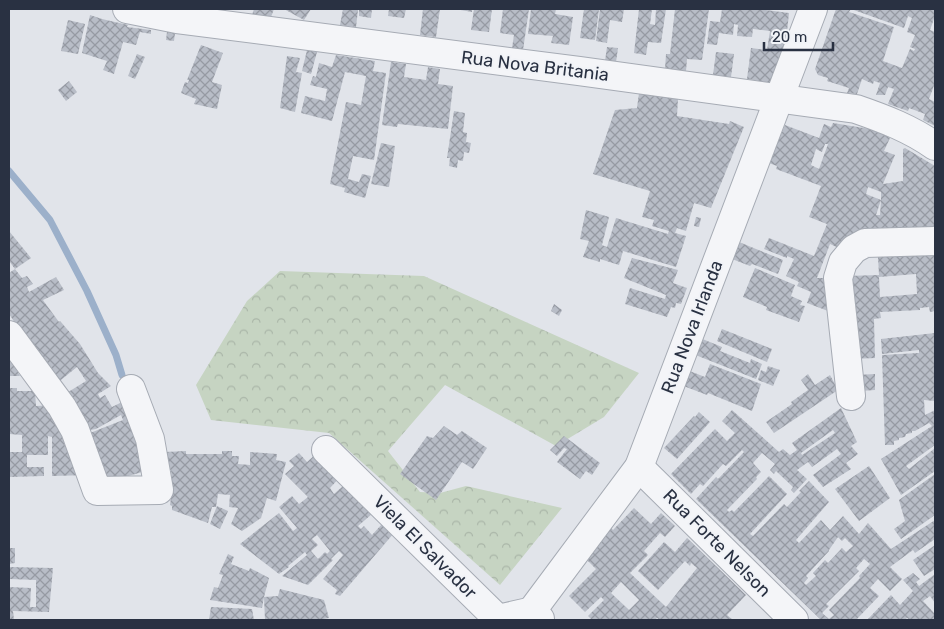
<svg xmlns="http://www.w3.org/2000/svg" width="944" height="629" font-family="Rubik,sans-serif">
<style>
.forest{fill:url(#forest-crowns)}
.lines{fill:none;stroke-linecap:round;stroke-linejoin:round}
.stream{stroke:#9cb0ca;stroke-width:7}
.building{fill:url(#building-cross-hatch);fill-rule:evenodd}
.minor-casing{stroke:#a6abb4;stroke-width:30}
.minor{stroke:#f4f5f8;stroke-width:28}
.labels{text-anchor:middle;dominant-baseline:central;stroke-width:4;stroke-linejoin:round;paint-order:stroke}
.street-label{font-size:18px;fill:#293142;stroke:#f1f3f7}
</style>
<defs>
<pattern id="forest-crowns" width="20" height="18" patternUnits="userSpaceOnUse" patternTransform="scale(1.25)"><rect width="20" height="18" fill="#c6d4c2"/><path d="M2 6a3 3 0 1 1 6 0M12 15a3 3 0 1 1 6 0" fill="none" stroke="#aab6a8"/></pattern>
<pattern id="building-cross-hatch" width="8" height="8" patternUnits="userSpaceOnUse" patternTransform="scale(1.25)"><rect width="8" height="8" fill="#b8bdc7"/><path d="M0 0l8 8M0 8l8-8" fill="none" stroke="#969aa3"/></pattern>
</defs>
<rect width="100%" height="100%" fill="#e1e4ea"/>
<path class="forest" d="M280,271l144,5 215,97 -35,44 -48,29 -111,-61 -57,66 32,41 20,1 26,-7 96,22 -62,77 -171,-152 -118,-13 -15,-35 51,-84z"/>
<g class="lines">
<path class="stream" d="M9,171l41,49 37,71 29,64 6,20"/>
</g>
<g class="building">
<path d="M254,9h20l-3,8 -19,-2z"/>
<path d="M284,9h27l-7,11z"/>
<path d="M343,9l15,1 -2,17 -16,-2z"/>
<path d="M359,9h13l-1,9 -12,-2z"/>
<path d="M389,9h17l-2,9 -16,-2z"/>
<path d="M423,9h17l-4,28 -16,-2z"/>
<path d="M455,9h17v3z"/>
<path d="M474,9h18l-3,23 -18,-2z"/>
<path d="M503,9h26l-6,41 -11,-2 2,-13 -14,-2z"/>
<path d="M531,9h25l-1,5 18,3 -4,28 -18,-2 2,-7 -25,-2z"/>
<path d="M584,9h15l-4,31 -15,-2z"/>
<path d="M600,9h24l-2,13 -12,-2 -3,23 -11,-2z"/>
<path d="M639,9h13l-2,15 5,1 1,-16h10l-5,34 -13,-1 -2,13 -12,-2z"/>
<path d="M675,9h34l-7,51 -15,-1 -1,12 -21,-2 1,-15h4z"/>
<path d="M722,9h36l31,4 -2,19 5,1 -21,50 -24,-4 4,-31 16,2 3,-19 -17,-2 -1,8 -15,-1 1,-11 -4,-1 -1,11 -14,-2 -2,12 -10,-1 3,-23 10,1z"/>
<path d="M836,9h15l-2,3 45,15 -11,34 19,7 8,-19 4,2 1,-2 -5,-2 5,-12 -8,-3 5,-14 -4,-2 -4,12 -53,-19h84v7l-5,14 5,2v51l-6,16 6,3v24l-12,-6 2,-6 -16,-6 -1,3 -20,-7 6,-15 -6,-2 -3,8h-9l4,-12 -6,-2 -1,3 -11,-5 -5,15 -10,-1 2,-5 -22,-7 1,-3 -10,-3 -3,-6z"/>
<path d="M90,15l12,4 26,6 -1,2 24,3v4l-11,-2 -4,13 -13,-3 -9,32 -11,-4 4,-9 -25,-8z"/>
<path d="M68,20l17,4 -7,30 -17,-3z"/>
<path d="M167,32l8,1 -1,8 -8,-1z"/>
<path d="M201,45l22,8 -11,29 10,3 -5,24 -23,-5 2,-5 -15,-6 4,-11 3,1 1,-3h-2z"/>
<path d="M607,47l11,1 -2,14 -11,-1z"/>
<path d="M307,50l10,2 -6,22 -9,-3z"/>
<path d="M716,52l18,2 -3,23 -18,-2z"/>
<path d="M137,54l8,3 -10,22 -7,-3z"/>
<path d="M336,55l39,6 -2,10 13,2 -12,87 -21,-4 -5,23 11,3 3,-8 9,2 -6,22 -21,-6 1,-4 -15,-4 16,-82 15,3 5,-29 -21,-4 -13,49 -31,-8 4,-17 20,5 2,-12 -17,-4 3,-9 3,1 3,-14 13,4z"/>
<path d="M287,56l13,2 -4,14 6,1 -7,39 -15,-4z"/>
<path d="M391,62l15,2 -2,13 22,3 2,-13 12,2 -2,15 15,2 -5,43 -50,-5 -1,3 -15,-2z"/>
<path d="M69,81l8,11 -11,9 -8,-11z"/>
<path d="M639,93l39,6 -1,17 52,8 1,-3 14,6 -33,81 -17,-5 -8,28 -9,-3 -2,5 11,3 -10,31 -53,-16 -4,14 -19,-6v3l-17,-5 6,-16 -9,-2 6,-29 23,7 -7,28 5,2 9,-29 52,16 1,-3 -17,-5 2,-6 -12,-3 8,-26 -57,-17 22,-64 22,-2z"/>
<path d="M454,111l11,2 -2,19 4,1 -1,9 5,1 -2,10 -5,-1 -1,9 -5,-1 -1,8 -8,-2 1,-8h-3z"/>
<path d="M833,123l43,7 14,8 -6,13 11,4 -12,29 20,-3v-32l2,-1 30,18v67l-92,17 -13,-6 -13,34h7l4,33 -21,-8 4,-11 -14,-6 2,-4 -13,-6 8,-17 -7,-3v2l-23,-9 5,-11 45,18 13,-32 -18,-7 12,-31 -45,-17 1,-3 -8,-3 16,-38 34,13 5,-14 7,3zM825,144h3l-9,25 -8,-4 5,-16 6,3zM868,187l13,5v8l-15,-6zM881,200l-1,15h-4z"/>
<path d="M381,143l14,3 -6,41 -18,-3z"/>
<path d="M696,217l5,1 -2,9 -5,-1z"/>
<path d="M9,231l22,27 -16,11 -6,-8z"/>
<path d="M739,242l44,18 -5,14 -26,-10 -2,2 -18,-7z"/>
<path d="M935,251v60l-5,1 -1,-5 -9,1v2l-40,2 1,6 -7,1 1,39 -22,1 -8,-83 34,-1 -1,-18zM916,274l1,20 -37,3 -1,-20z"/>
<path d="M632,258l46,12 -5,13 14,5 -6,16 -5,-1 -1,5 -4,-1 -4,10 -42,-13 5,-16 35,11 1,-4 -42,-17z"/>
<path d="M755,268l40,17 -4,11 11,5 -2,4 5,1 -6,16 -33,-12 1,-3 -24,-10z"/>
<path d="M15,269l7,9 5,-2 6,8 -6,3 2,5 27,-15 8,13 -21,10 2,3 14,19 1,-1 20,23 18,29 13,13 -13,8 2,4 5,-3 7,12 10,-5 27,68 -48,14 -16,-49 38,-15 -2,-5 -25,14 -12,2 -19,-37 21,-13 -9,-14 -21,17 -47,-70v-41z"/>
<path d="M554,304l8,6 -3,6 -8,-5z"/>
<path d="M722,329l50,20 -5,13 -50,-21z"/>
<path d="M935,333v68l-11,-1 1,15 10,-5v35l-29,21 3,3 26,-21v23l-34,24 -20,-36 51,-33 -3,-3 -14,8h-3v2l-6,1 -1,3 -6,1v2l-5,1v4h-9l-3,-90 37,-2v-3l-37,4 -1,-15z"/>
<path d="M700,338l22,9 -2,4 30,12 1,-4 11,5 -6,15 -63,-25z"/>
<path d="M9,356l11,20h-11z"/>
<path d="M710,364l51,20 -9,27 -44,-18 -1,2 -26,-10 6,-15 18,7z"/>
<path d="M768,366l12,4 -7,16 -15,-6 3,-10 5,2z"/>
<path d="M808,374l7,11 15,-10 8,15 -64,43 -8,-11 26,-18 -1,-2 17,-12 -7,-10z"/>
<path d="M875,374v16l-15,1 -3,-16z"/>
<path d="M9,388h8v3h18l1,15 18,-1 6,13 -7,3 12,16h-2l2,9 9,-4 16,33 -38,1v-39l-4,-1v19h-21v12h17v9l-35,1v-25h13v-17l-13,-1z"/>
<path d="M841,408l16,34 -6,4 7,8 -12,9 5,6 -28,18 -10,-12 28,-21 -4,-5 -25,18 -4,-5 -11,8 10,9 -13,14 -3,-3 2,-3 -17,-16 -2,3 -4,-4 5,-6 -13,-11 -9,10 8,9 -5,5 1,2 -30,31 2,2 3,-2 2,2 35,-36 18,18 -37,40 3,2 31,-32 3,3 14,-15 -2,-1 10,-10 20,21 -33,38 3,3 22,-23 9,10 13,-14 16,18 9,-11 23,26 44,-29v19l-20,14 -2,-3 -23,17 12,12 -12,12 -12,-12 -8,9 9,8 -23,24h-35l-125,-121 20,-22 2,2 26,-27 -2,-2 -16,16 -3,-2 -20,22 -3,-2 -9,10 -20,-20 44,-45 12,12 8,-8 -13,-12 10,-11 47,42 4,-3 7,6 7,-5 -5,-7zM833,430l2,3 -33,22 -1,-2zM838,537l4,4 3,-3 8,8 -7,6 -4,-4 -14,15 -3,-3 -12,13 3,3 -10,9 -2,-2 4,-5 -2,-2 23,-25v-1zM864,559l6,5 -11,12 1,2 -31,32 5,5 -5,4 -7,-6 7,-7 -3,-2 33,-33 -3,-3z"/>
<path d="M699,412l11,10 -33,37 -13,-11 30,-32 1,1z"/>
<path d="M444,426l13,9 5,-4 25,17 -14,21 -11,-7 -26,38 -36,-26 27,-38 6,2z"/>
<path d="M564,436l36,27 -8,12 -6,-4 -6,8 -23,-17 10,-13 -3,-1 -7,8 -7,-6z"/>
<path d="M186,451v3h36v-3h10v5h7l-1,8 12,1v-13l27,2 -1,6 10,2 -10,39 -9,-3 -6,20 -19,13 -11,-7 7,-16 -9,-1 1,-12 -12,-1 -2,13h-4l-4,16 -36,-13v-4l-2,-1 1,-8 -3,-1 -1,-15h5l-1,-11h-5l-1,-18z"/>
<path d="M299,453l8,9 10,-9 25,22 -12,13 4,6 9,-8 29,28 -14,12 3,3 3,-3 8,9 10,-11 12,9 -54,63 -5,-2 2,-4 -14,-11 20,-24 -4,-4 -8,8 2,1 -25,25 -26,-9 25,-21 -2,-3 -17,14 1,1 -10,7 -39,-30 39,-31 14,18 4,-3 -18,-21 13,-11 7,8 9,-7 -23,-23 9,-8 -5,-5zM317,535l13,16 -3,3 -2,-2 -7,7 -7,-8 7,-6 -6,-6z"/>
<path d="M869,466l21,32 -31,23 -24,-32z"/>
<path d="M935,474v41l-34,24 -7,-10 11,-8 -6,-21z"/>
<path d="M217,506l11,5 -8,18 -10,-5z"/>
<path d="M634,508l17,16 10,-11 14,13 -10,11 -5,-4 -16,18 4,4 -18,18 36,34 31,-39 -6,-5 -1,3 -5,-5 -27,29 -20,-19 26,-29 11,10 12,-14 59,57 -19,20 6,5h-73l-3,-2 -2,2h-63l-4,-4 16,-16 -3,-3 -16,15 -16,-16 27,-27 -12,-12 24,-33 5,6zM621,582l18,18 -10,10 -18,-17z"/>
<path d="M935,545v24l-11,7 -11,-16z"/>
<path d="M9,548h6v15l-6,1z"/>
<path d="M228,554l6,3 -3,7 18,7 1,-3 19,10 -5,19 14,-1 2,-7 44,11 5,18 -12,2h-52l-1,-23 -2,11 -52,-8 4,-13 4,1 5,-13 -4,-1z"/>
<path d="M9,567l44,1 -4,44 -36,-1 1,9h-5v-33l22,1 -1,19h6v-27l-27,-1z"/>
<path d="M913,573l7,6 -4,3 3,4 16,-12v29l-5,-7 -7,5 12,13v6h-25l-3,-2 -2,2h-38l24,-25 9,10 13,-14 -10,-11z"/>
<path d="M211,607l41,2 2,11h-45z"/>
</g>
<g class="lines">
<g class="minor-casing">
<g id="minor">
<path d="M127,9l50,10 402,52 277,38c29,10 55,20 79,37"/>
<path d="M9,335l53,72 13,23 22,61 62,-1 -9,-51 -19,-50"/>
<path d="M851,396l-13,-118 5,-16 11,-13 11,-6 70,-2"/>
<path d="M326,450l172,169 35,-8 7,8"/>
<path d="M639,467l155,153"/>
<path d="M525,620l114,-153 174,-458"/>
</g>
</g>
<use href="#minor" class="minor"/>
</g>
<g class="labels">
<g class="street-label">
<text transform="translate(535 66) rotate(7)">Rua Nova Britania</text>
<text transform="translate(692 327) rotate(-69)">Rua Nova Irlanda</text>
<text transform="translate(717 543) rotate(45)">Rua Forte Nelson</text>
<text transform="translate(425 547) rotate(45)">Viela El Salvador</text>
</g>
</g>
<rect width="944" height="629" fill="none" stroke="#293142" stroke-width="20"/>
<path d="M764 42v8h69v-8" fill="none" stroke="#293142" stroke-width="2.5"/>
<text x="772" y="42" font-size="15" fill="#293142" stroke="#f1f3f7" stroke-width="4" paint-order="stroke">20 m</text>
</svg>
